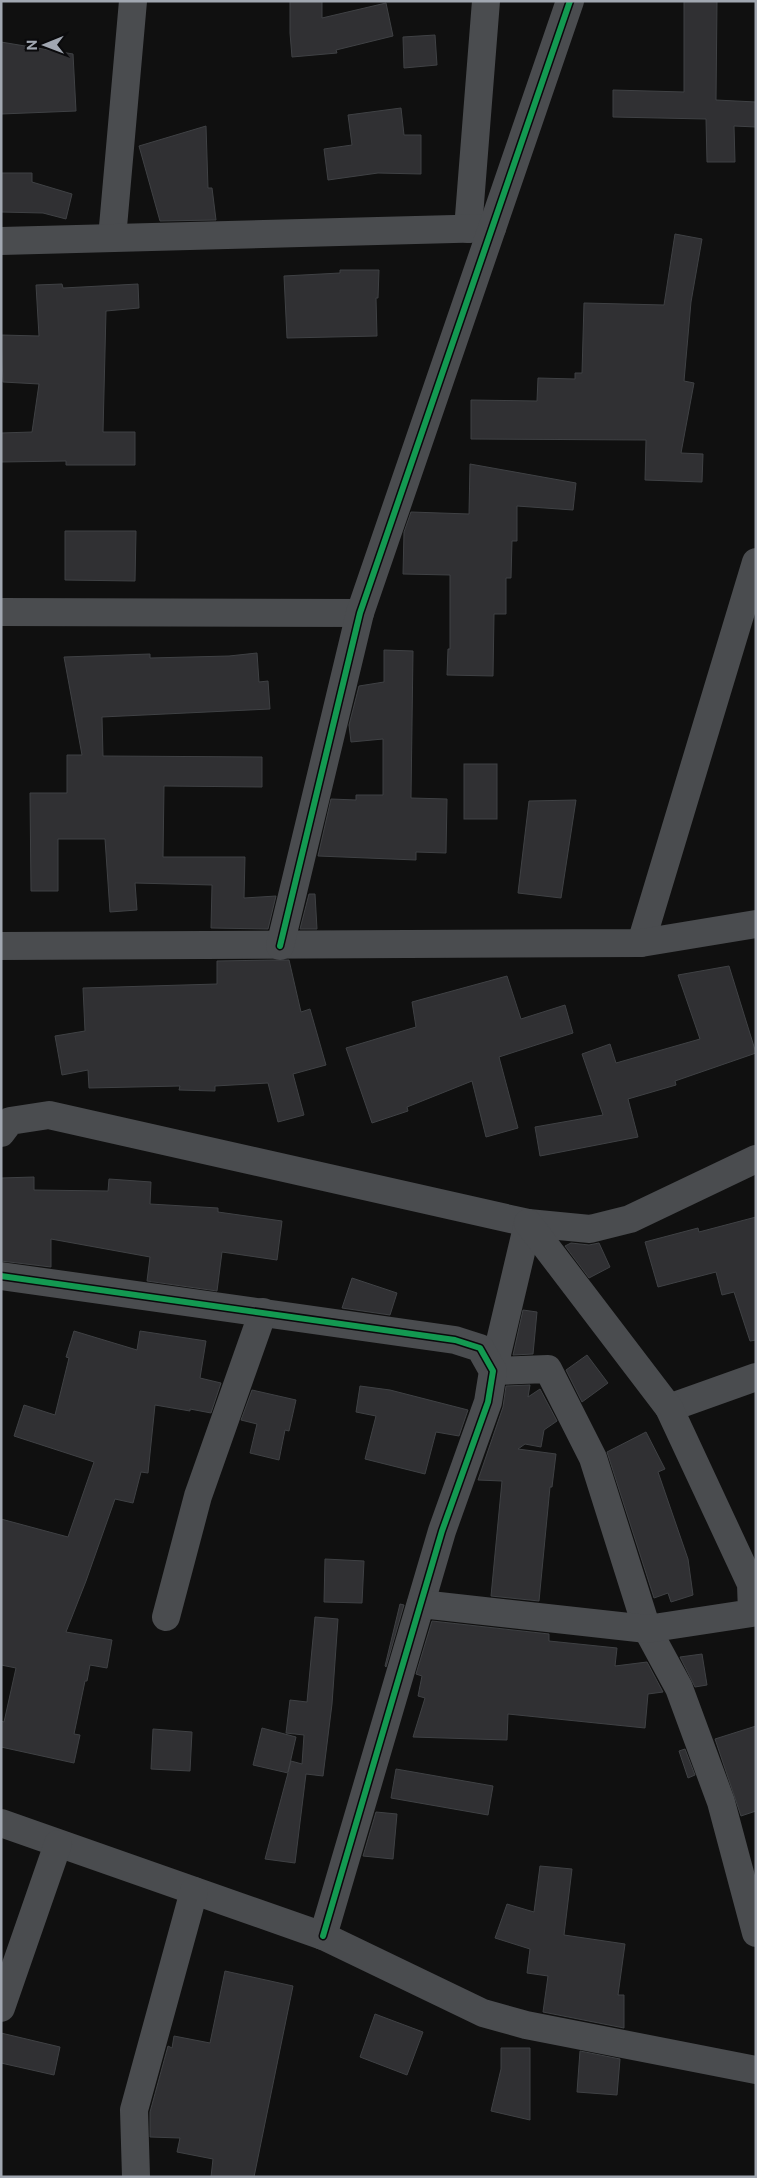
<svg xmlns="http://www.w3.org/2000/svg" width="757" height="2178" font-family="'Public Sans',sans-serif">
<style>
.building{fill:#303033;stroke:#3f4144}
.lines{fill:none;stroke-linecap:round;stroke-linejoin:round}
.street{stroke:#4a4c4f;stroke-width:28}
.cycleway-casing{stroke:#0a0a0c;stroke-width:9}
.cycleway{stroke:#139951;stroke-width:6}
</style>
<rect width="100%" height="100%" fill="#101010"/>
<g class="building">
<path d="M290,1h32v17l64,-15 7,33 -57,14 1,3 -45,4 -2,-24z"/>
<path d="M684,1h33l-1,99 40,2v25l-22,-1 1,36h-28l-1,-43 -93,-2v-27l71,2z"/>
<path d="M435,35l2,30 -33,3 -1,-31z"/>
<path d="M1,42l72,12 3,57 -75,3z"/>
<path d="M401,108l3,27h17v39l-43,-1 -50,7 -4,-31 28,-4 -4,-30z"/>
<path d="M206,126l2,62h4l4,32 -56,1 -21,-75z"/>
<path d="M1,173h31v9l40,12 -6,25 -23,-6 -42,-1z"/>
<path d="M675,234l27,5 -11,63 -7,79 10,2 -13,70 22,1 -1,28 -57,-2 1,-40 -175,-1v-39l66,1 1,-23 37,1v-6h7l2,-70 80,2z"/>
<path d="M340,270h39l-1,28h-2l1,38 -90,2 -3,-62 56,-3z"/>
<path d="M62,284l1,4 75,-4 1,24 -33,3 -3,121h32v33h-69v-4l-65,1v-29l31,-1 7,-48 -36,-2 -2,-47 38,1 -3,-51z"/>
<path d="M470,464l106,19 -3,27 -56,-4v35h-5l-1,37h-5v36h-12l-1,62 -46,-1 1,-26h2v-74l-47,-1 1,-42 7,-20 58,2z"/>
<path d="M65,531h71l-1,50 -70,-1z"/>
<path d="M384,650l29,1 -2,147 36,1 -1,54 -30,-1v8l-98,-4 13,-57 25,1v-5h27v-56l-32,3 -2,-17 10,-39 25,-4z"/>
<path d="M257,653l2,29 9,-1 2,28 -168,8 1,39 159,1v30l-98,-1 -1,71h82l-1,41 32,-2 -8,33 -57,-1 1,-43 -77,-2 2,27 -27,2 -5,-73h-47v52h-27l-1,-98h37v-38h15l-18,-98 86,-3v4l79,-2z"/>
<rect x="464" y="764" width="33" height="55"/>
<path d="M576,800l-15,98 -43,-5 11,-92z"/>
<path d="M309,894h6l2,35h-17z"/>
<path d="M275,960h14l12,52 9,-3 16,56 -33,9 11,41 -26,7 -10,-39 -53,3v5l-36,-1 1,-4 -91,2 -1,-18 -26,5 -7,-39 30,-5 -2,-43 134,-4v-23z"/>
<path d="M729,966l27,87 -81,28 1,4 -48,14 10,38 -98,19 -5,-29 68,-12 -21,-61 28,-10 6,19 84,-24 -22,-64z"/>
<path d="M507,976l14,43 44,-14 8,28 -74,24 19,71 -32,9 -14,-56 -65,26 1,4 -36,12 -26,-75 70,-21 -4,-25z"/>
<path d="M34,1177v13l74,1 1,-12 42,3 -1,22 68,4v4l64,9 -5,39 -55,-8 -5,39 -70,-10 3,-24 -99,-18v28l-50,-6v-83z"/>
<path d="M756,1217v123l-6,1 -16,-49 -12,3 -6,-23 -58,15 -13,-45 53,-14 1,4z"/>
<path d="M571,1243l18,2 10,-2 11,24 -21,11 -24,-32z"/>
<path d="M352,1278l45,15 -7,22 -48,-7z"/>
<path d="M523,1310l14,2 -4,42 -20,1z"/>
<path d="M74,1331l63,19 3,-19 66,10 -6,37 21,5 -10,30 -21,-4v2l-35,-6 -7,68 -7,-1 -8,31 -18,-4 -29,82 -20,51 46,8 -5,28 -17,-3 -3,16h-2l-11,53 6,1 -6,28 -73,-16v-26l3,1 12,-54 -15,-3v-146l67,18 26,-75 -80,-26 10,-31 31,10 14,-57 -3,-1z"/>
<path d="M587,1355l21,28 -26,19 -16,-32z"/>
<path d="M530,1385l-2,12 12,-8 17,32 -13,9 -3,17 -16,-3 -7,5 38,5 -4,33h-2l-11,114 -48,-5 11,-115 -24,-1 25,-73 3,-21z"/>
<path d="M360,1386l30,4 78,20 -9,26 -23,-4 -11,42 -60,-15 11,-43 -20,-4z"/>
<path d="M252,1390l44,10 -7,31 -4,-1 -6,30 -29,-7 7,-29 -16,-4z"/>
<path d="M646,1432l19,37 -7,3 30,87 5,36 -22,7 -3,-9 -14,5 -47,-146z"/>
<path d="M325,1559l39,2 -2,42 -38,-1z"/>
<path d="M400,1604l4,1 -18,62 -1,-1z"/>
<path d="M315,1617l23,2 -6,85 -9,72 -17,-2 -11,89 -30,-4 23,-86 -35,-8 9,-37 34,9 -8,35 3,-11 11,3 2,-29 -18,-2 4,-33 17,2z"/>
<path d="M432,1621l117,13v7l68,7 -2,18 32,-4 16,30 -15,2 -3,34 -137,-14 -1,26 -94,-3 12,-39 -7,-2 4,-20 -6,-2z"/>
<path d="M702,1654l5,31 -12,2 -15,-30z"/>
<path d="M756,1726v85l-15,5 -26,-77z"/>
<path d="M153,1729l39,3 -2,39 -39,-2z"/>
<path d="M685,1749l10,26 -7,3 -9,-27z"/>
<path d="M396,1769l97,17 -5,29 -97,-17z"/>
<path d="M376,1812l21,2 -4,45 -30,-3z"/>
<path d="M540,1866l32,3 -8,66 61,9 -7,51h6v33l-81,-16 5,-36 -21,-3 3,-24 -35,-11 12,-34 27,8z"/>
<path d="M225,1971l68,15 -39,191h-43l2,-18 -36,-7 3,-14 -30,-1v-25l18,-66 4,2 2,-12 36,7z"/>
<path d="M375,2014l48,18 -16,43 -47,-18z"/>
<path d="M1,2033l59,14 -6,28 -53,-12z"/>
<path d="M501,2048h29v72l-39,-9 10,-42z"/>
<path d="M580,2051l40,8 -3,36 -40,-3z"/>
</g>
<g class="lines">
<g class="street">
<path d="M468,229l18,-228"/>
<path d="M112,238l21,-237"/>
<path d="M1,241l491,-13"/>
<path d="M1,612l359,1"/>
<path d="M641,943l115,-381"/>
<path d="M1,946l640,-3 115,-19"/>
<path d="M280,946l80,-333 210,-612"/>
<path d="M1,1133l9,-12 39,-6 479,108 62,6 40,-10 126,-60"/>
<path d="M528,1223l-35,148 55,-2 45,89 54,171 32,59 42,114 35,131"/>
<path d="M1,1276l454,64 25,8 13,23 -5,31 -46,129 -119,405"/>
<path d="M669,1408l87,-31"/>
<path d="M421,1604l226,25 105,-16 -1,-29 -82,-176 -141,-185"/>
<path d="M166,1617l32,-121 65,-184"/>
<path d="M1,1823l322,113 160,77 43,12 230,45"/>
<path d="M1,2008l57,-164"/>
<path d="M136,2177l-2,-67 60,-219"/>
</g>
<g class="cycleway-casing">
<g id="cycleway">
<path d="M280,946l80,-333 210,-612"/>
<path d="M1,1276l454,64 25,8 13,23 -5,31 -46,129 -119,405"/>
</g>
</g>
<use href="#cycleway" class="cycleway"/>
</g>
<rect width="757" height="2178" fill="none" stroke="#a1a7b1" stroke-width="5"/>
<g transform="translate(45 45) rotate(269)" stroke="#0a0a0c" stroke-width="4" paint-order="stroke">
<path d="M0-4L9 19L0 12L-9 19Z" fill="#a1a7b1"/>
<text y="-8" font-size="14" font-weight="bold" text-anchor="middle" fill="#a1a7b1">N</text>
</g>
</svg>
